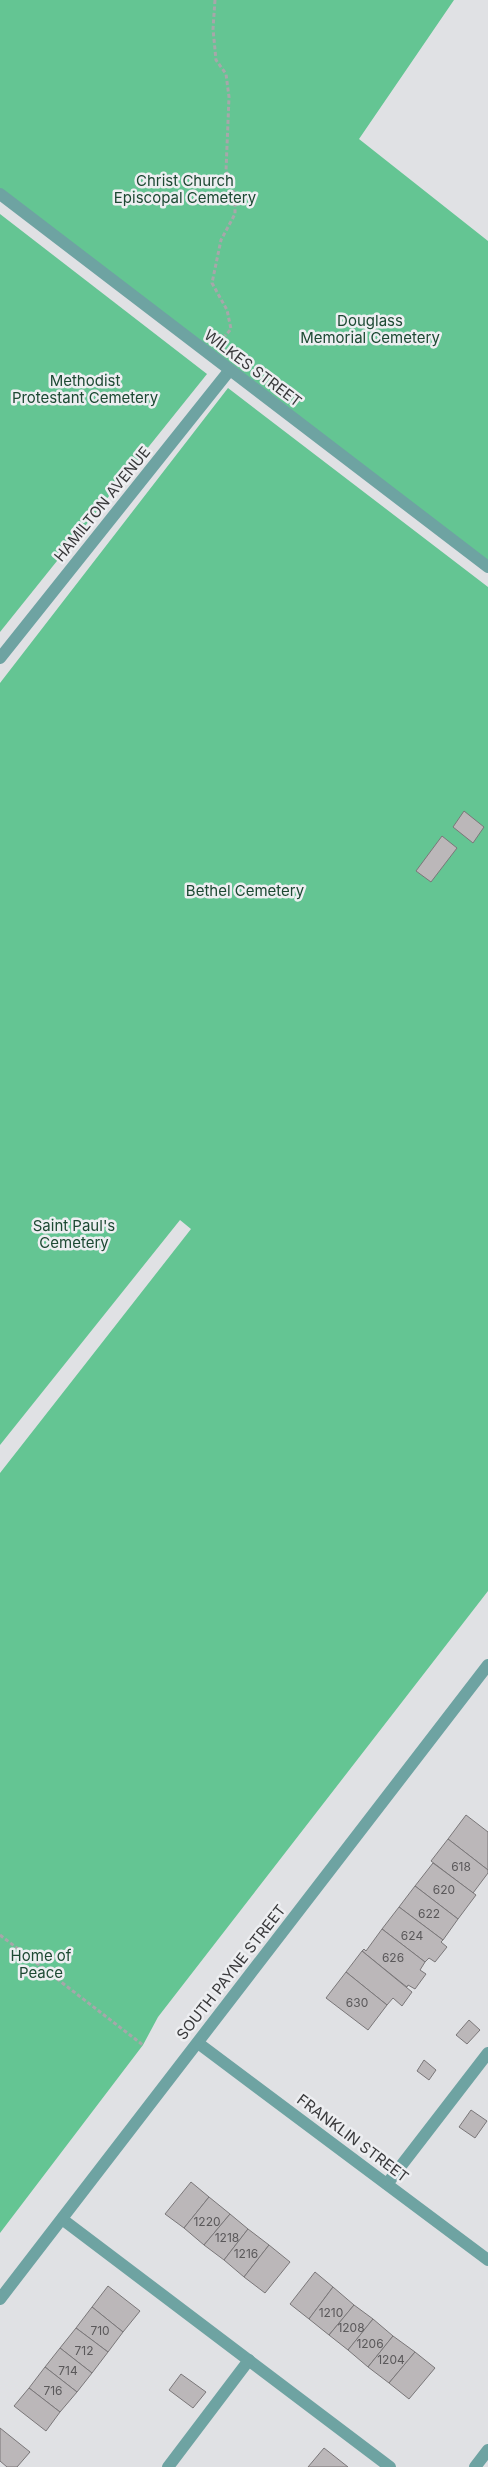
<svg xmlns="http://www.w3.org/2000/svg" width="488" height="2467" font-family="Inter,sans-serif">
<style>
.green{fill:#64c593}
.building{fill:#bbb7b9;stroke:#7a7779}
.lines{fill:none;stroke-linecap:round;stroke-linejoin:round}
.path{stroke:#a7a7aa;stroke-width:3;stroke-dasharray:4 2.5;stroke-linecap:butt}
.service{stroke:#6ea3a2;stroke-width:12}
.minor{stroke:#6ea3a2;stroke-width:12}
.labels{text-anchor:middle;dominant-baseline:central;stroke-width:5;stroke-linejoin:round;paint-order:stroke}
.number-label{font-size:12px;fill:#5a585a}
.park-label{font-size:15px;fill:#1d4933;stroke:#edeef1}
.street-label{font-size:15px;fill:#39393b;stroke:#edeef1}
</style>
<rect width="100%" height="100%" fill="#e0e1e4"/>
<g class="green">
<path d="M0,0h454l-95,139 129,102v326l-488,-373z"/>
<path d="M0,214l207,160 -207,258z"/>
<path d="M228,388l260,199v1004l-330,426 -15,28 -143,188v-760l191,-244 -11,-9 -180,225v-762z"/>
</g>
<g class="building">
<path d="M464,811l20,16 -11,16 -20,-16z"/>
<path d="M442,836l15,12 -26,34 -15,-11z"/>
<path d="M466,1815l22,17v38l-40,-31z"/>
<path d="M448,1839l40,31v3l-15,20 -42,-32z"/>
<path d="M433,1863l43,32 -18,24 -43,-33z"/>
<path d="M415,1886l43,33 -15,21 -44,-33z"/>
<path d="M399,1907l44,33 -2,2 6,5 -12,15 -6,-4 -4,4 -43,-33z"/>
<path d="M382,1929l43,33 -5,8 6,4 -11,15 -7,-4 -1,2 -4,-3 -41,-33 2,-2 2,2z"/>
<path d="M362,1951l50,41 -10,14 -9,-8 -6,7 -41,-33z"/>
<path d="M346,1972l41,33 -19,25 -42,-32z"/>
<path d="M469,2020l11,10 -13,14 -11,-9z"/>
<path d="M424,2060l12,10 -7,10 -12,-9z"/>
<path d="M471,2110l16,11 -12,17 -16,-11z"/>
<path d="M191,2182l18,15 -25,31 -19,-14z"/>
<path d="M209,2197l21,17 -26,31 -20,-17z"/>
<path d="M230,2214l18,15 -24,31 -20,-15z"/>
<path d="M248,2229l21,16 -25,32 -20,-17z"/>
<path d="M269,2245l21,17 -25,31 -21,-16z"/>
<path d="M315,2272l18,15 -24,32 -19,-15z"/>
<path d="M108,2286l32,25 -17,21 -31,-25z"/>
<path d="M333,2287l21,18 -25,30 -20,-16z"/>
<path d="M354,2305l19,14 -25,31 -19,-15z"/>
<path d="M92,2307l31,25 -15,20 -32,-24z"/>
<path d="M373,2319l20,17 -25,31 -20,-17z"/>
<path d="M76,2328l32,24 -16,21 -32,-25z"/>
<path d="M393,2336l22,16 -26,31 -21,-16z"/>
<path d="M60,2348l32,25 -15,19 -32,-25z"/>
<path d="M415,2352l20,16 -26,31 -20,-16z"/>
<path d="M45,2367l32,25 -17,20 -31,-24z"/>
<path d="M181,2374l25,18 -13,16 -24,-18z"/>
<path d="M29,2388l31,24 -14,19 -32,-25z"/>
<path d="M0,2428l30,24 -13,15h-10l-7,-6z"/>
<path d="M324,2448l24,19h-40z"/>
</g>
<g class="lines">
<g class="path">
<path d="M215,0l-2,29 3,31 10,14 3,23 -3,74 9,25v18l-14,26 -9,43 15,27 4,19 -6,7"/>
<path d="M0,1935l143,110"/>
</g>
<g class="service">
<path d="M0,658l229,-287"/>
<path d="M387,2184l101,-131"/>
<path d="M62,2219l328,248"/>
<path d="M168,2467l81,-107"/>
</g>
<g class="minor">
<path d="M0,194l488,373"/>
<path d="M198,2043l290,217"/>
<path d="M0,2299l488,-634"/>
<path d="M475,2467l13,-17"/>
</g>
</g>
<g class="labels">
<g class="number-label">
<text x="461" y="1866">618</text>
<text x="444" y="1889">620</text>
<text x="429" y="1913">622</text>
<text x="412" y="1935">624</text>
<text x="393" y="1957">626</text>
<text x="357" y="2002">630</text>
<text x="207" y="2221">1220</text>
<text x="227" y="2237">1218</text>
<text x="246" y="2253">1216</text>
<text x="331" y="2312">1210</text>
<text x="351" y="2327">1208</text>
<text x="100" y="2330">710</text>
<text x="370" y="2343">1206</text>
<text x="84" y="2350">712</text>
<text x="391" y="2359">1204</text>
<text x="68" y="2370">714</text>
<text x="53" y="2390">716</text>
</g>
<g class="park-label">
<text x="185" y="180">Christ Church<tspan x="185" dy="17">Episcopal Cemetery</tspan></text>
<text x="370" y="320">Douglass<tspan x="370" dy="17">Memorial Cemetery</tspan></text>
<text x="85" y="380">Methodist<tspan x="85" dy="17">Protestant Cemetery</tspan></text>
<text x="245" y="890">Bethel Cemetery</text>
<text x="74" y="1225">Saint Paul's<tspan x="74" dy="17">Cemetery</tspan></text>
<text x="41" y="1955">Home of<tspan x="41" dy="17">Peace</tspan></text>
</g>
<g class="street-label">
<text transform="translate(253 368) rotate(37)">WILKES STREET</text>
<text transform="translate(102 504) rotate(-51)">HAMILTON AVENUE</text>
<text transform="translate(231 1972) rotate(-52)">SOUTH PAYNE STREET</text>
<text transform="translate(353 2138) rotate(37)">FRANKLIN STREET</text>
</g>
</g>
</svg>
